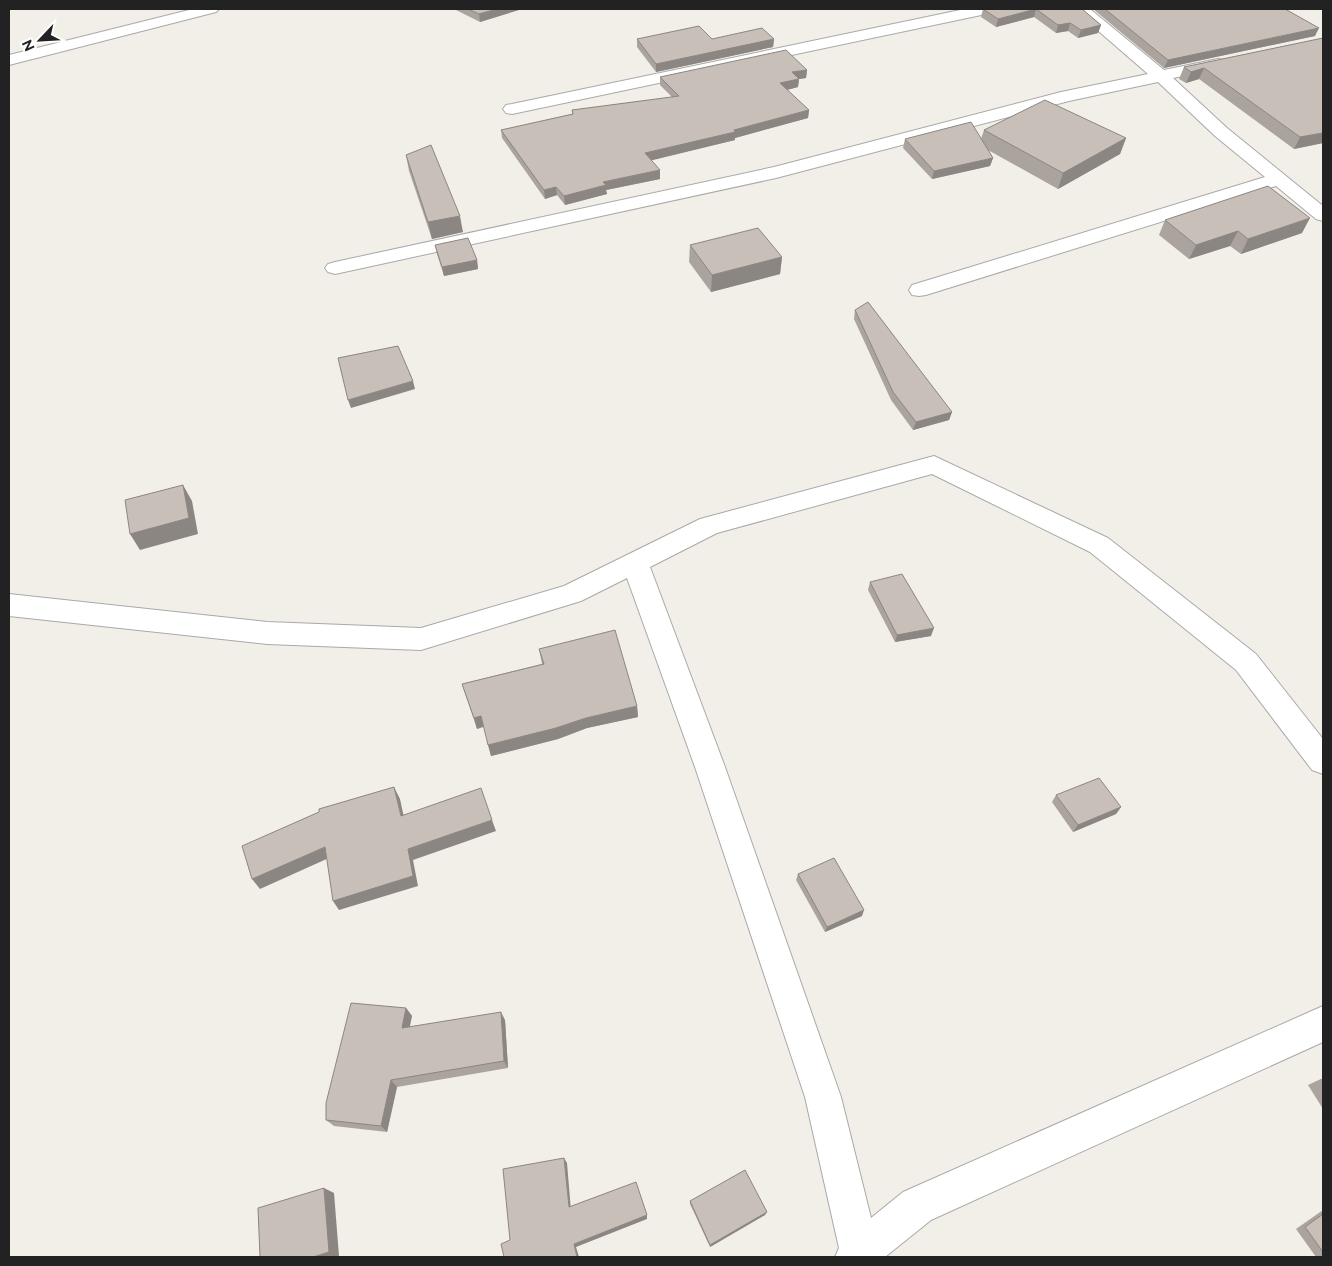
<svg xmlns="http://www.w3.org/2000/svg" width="1332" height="1266" font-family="Raleway,sans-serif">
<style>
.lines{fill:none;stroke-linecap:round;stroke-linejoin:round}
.minor-casing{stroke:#a9a9a9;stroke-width:2}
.minor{fill:#fff;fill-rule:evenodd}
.wall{fill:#aba49e}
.shaded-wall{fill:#8b8681}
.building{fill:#c7bfb8;stroke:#8b8681}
</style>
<rect width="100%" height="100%" fill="#f2efe9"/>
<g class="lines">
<g class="minor-casing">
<g id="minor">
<path d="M193,9h26l-3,3 -207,53v-10z"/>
<path d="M965,9h29l-3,3 -5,2 -474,100 -6,-1 -3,-4 3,-4 6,-1z"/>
<path d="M1073,9h17l74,61 54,-11 6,1 2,4 -2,4 -51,10 54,50 96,78v15l-7,-2 -40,-33 -350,109 -7,1 -7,-1 -3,-5 3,-5 353,-108 -50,-41 -57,-54 -89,19 -293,77 -441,96 -7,-2 -3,-4 3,-4 7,-2 439,-95 287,-75 87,-18z"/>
<path d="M934,456l174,82 148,116 67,85v35l-11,-4 -76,-100 -146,-118 -158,-78 -215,59 -67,34 75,200 116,330 30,121 32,-26 420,-186v36l-392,178 -46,37h-50l4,-9 -34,-151 -110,-330 -68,-189 -46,23 -160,49 -154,-6 -258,-28v-22l258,28 154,6 143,-42 136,-67z"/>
</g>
</g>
<use href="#minor" class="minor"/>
</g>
<g class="wall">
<path d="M454,9h68l-42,13z"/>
<path d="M983,9h99l19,16 -3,8 -20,5 -10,-7 -12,2 -22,-16 -38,10 -15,-10z"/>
<path d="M1093,9h192l30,27 -151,32z"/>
<path d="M1323,38v105l-29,6 -95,-70 -13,4 -7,-4 5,-12z"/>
<path d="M637,39h137l-1,8 -117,25 -19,-25z"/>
<path d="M807,70l-1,8 -7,1 -1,8 -11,3 22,20 -1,8 -73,20v2l-84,20 9,10v9l-54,11 1,4 -42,11 -8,-10 -12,4 -43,-61 -1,-8 71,-16v-4l100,-13 -12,-12v-8z"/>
<path d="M984,130l142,8 -6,16 -62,35 -70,-39 5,8 -3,8 -58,13 -29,-31 2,-9h76z"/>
<path d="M406,155l57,77 -31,7 -23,-68z"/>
<path d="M1165,220l137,13 -61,21 -11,-8 -41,13 -30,-24z"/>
<path d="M435,245l42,15 1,9 -34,7 -7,-22z"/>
<path d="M690,245l92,12 -2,17 -69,18 -22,-30z"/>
<path d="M855,310l97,102 -3,8 -36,10 -22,-30 -37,-81z"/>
<path d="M870,582l61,54 -36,6 -27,-52z"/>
<path d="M539,649l98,57 1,11 -51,11 -29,11 -67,17 -7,-29 -7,2 -15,-45 80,-20z"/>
<path d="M1056,795l65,12 -5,7 -43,18 -21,-30z"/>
<path d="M798,874l64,42 -37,16 -29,-52z"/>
<path d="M406,1008l6,8 -3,11 96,-7 3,48 -111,19 -10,45 -53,-6 -8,-6z"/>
<path d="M1323,1078v31l-15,-24z"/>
<path d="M690,1201l75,14 -55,32 -20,-43z"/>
<path d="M1323,1210v47h-7l-20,-28z"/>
</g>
<g class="shaded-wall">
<path d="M497,9h25l-42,13 -1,-8z"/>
<path d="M1036,9l-2,8 -38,10 2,-8z"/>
<path d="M1070,23l-2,8 -12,2 2,-8z"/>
<path d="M1101,25l-3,8 -20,5 3,-8z"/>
<path d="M1319,28l-4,8 -151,32 4,-8z"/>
<path d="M774,39l-1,8 -117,25v-8z"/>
<path d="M1204,68l-5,11 -13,4 5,-11z"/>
<path d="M807,70l-1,8 -7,1 -1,8 -19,5 1,-9 12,-11z"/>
<path d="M809,110l-1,8 -73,20v2l-90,22v-9z"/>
<path d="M1323,133v10l-29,6 6,-12z"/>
<path d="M1126,138l-6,16 -62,35 5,-16z"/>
<path d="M993,158l-3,8 -58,13 2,-8z"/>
<path d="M660,170v9l-54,11 1,4 -42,11 -1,-9 39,-14z"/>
<path d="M556,187l1,8 -12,4 -1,-9z"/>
<path d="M460,216l3,16 -31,7 -4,-17z"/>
<path d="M1310,218l-8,15 -61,21 7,-15z"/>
<path d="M1238,231l-8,15 -41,13 7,-14z"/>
<path d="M782,257l-2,17 -69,18 1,-17z"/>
<path d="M477,260l1,9 -34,7 -2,-9z"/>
<path d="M413,381l2,8 -64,19 -3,-8z"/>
<path d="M952,412l-3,8 -36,10 3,-8z"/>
<path d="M183,485l9,16 6,33 -58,16 -10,-16z"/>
<path d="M934,628l-3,8 -36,6 2,-7z"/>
<path d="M637,706l1,11 -51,11 -29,11 -67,17 -3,-11 98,-27z"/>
<path d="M481,716l3,10 -7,3 -3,-11z"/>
<path d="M394,787l6,12 6,28 -5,-11z"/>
<path d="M1121,807l-5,7 -43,18 5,-7z"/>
<path d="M492,820l4,11 -83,29 5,26 -79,24 -6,-9 75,-52z"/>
<path d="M325,847l6,10 -71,32 -8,-10z"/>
<path d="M864,910l-2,6 -37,16 2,-5z"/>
<path d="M406,1008l6,8 -4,20 -6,-8z"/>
<path d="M501,1012l4,8 3,48 -4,-7z"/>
<path d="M391,1080l6,7 -10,45 -6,-6z"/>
<path d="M564,1158l3,5 4,48 -2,-4z"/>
<path d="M324,1188l10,5 5,63 -5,1h-21z"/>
<path d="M767,1212l-2,3 -55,32v-2z"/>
<path d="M647,1215v4l-71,28 3,10h-2l-3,-13z"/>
</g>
<g class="building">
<path d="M468,9h29l-18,5z"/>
<path d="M983,9h99l19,16 -20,5 -11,-7 -12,2 -22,-16 -38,10z"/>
<path d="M1105,9h180l34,19 -151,32z"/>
<path d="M699,26l13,13 50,-11 12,11 -118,25 -19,-25z"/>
<path d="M1323,38v95l-23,4 -96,-69 -13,4 -7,-5z"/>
<path d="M786,50l21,20 -15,2 7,7 -19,4 29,27 -75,20 1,2 -90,21 15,17 -57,12 3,3 -42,11 -8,-9 -12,3 -43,-60 72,-16 -1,-4 107,-14 -19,-19z"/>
<path d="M1045,100l81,38 -63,35 -79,-43z"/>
<path d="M971,122l22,36 -59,13 -29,-32z"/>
<path d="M431,145l29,71 -32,6 -22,-67z"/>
<path d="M1268,186l42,32 -62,21 -10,-8 -42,14 -31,-25z"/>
<path d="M758,228l24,29 -70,18 -22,-30z"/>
<path d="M468,238l9,22 -35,7 -7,-22z"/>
<path d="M868,302l84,110 -36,10 -23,-30 -38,-82z"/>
<path d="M398,346l15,35 -65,19 -10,-42z"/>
<path d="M183,485l6,33 -59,16 -5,-34z"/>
<path d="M902,574l32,54 -37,7 -27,-53z"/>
<path d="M615,630l22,76 -51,12 -30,10 -68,17 -7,-29 -7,2 -12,-34 82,-20 -5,-15z"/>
<path d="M1099,778l22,29 -43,18 -22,-30z"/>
<path d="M394,787l7,29 80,-28 11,32 -84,29 5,27 -80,25 -8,-54 -73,32 -10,-33 77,-34v-3z"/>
<path d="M834,858l30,52 -37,17 -29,-53z"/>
<path d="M351,1003l55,5 -4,20 99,-16 3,49 -113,19 -10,46 -55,-6v-17z"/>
<path d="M564,1158l5,49 67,-25 11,33 -73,29 3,13h-73l-3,-13 9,-4 -7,-71z"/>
<path d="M745,1170l22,42 -57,33 -20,-44z"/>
<path d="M324,1188l5,64 -16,5h-53l-2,-49z"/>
<path d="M1323,1214v38l-18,-25z"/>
</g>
<rect width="1332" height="1266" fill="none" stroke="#222222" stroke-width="20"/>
<g transform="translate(40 40) rotate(245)" stroke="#ffffff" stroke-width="4" paint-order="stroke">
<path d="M0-4L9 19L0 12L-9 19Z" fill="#222222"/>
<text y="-8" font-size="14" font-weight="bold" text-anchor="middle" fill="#222222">N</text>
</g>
</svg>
